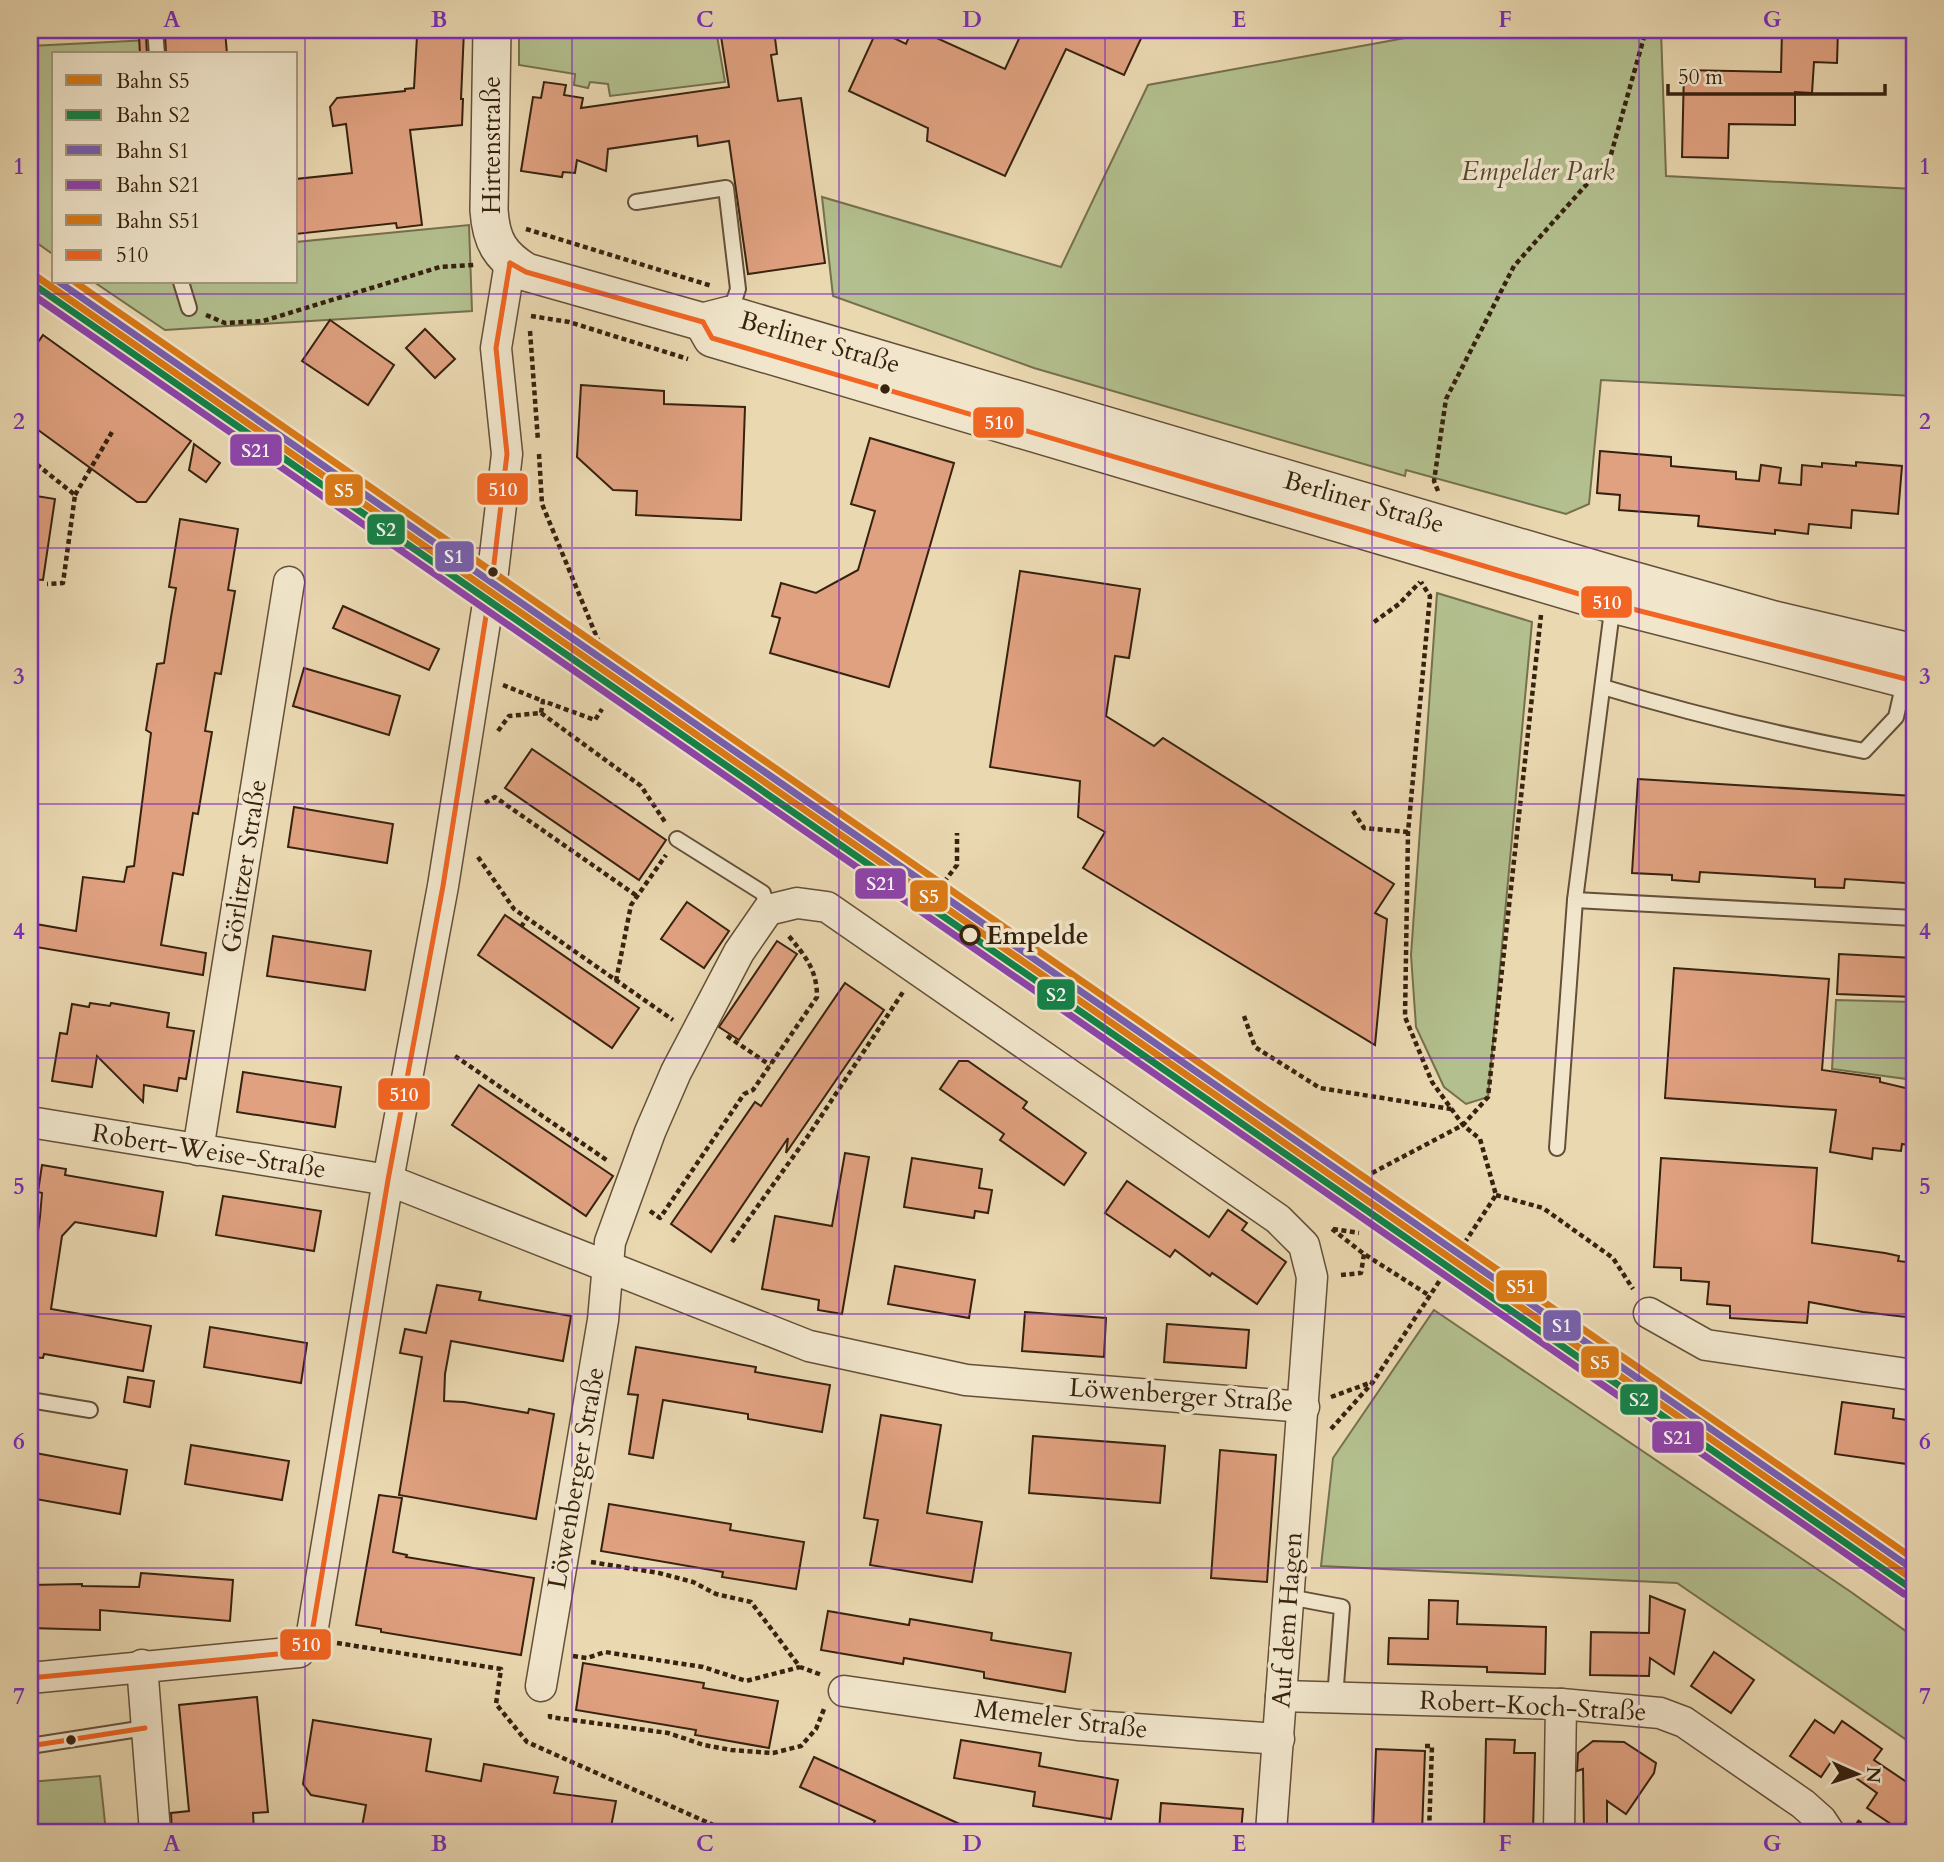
<svg xmlns="http://www.w3.org/2000/svg" width="1944" height="1862" font-family="Cardo,serif">
<style>
.green{fill:#b3bf8e;stroke:#75704e;stroke-width:2}
.building{fill:#e0a180;stroke:#37220f;stroke-width:2}
.lines{fill:none;stroke-linecap:round;stroke-linejoin:round}
.service-casing{stroke:#645038;stroke-width:18}
.minor-casing{stroke:#645038;stroke-width:33}
.tertiary-casing{stroke:#645038;stroke-width:40}
.path{stroke:#37220f;stroke-width:4.5;stroke-dasharray:5 3.5;stroke-linecap:butt}
.service{stroke:#f1e6cc;stroke-width:14}
.minor{stroke:#f1e6cc;stroke-width:30}
.tertiary{stroke:#f1e6cc;stroke-width:37}
.bus-1-casing{stroke:#f1e6cc;stroke-width:10}
.bus-1{stroke:#f26522;stroke-width:5}
.rail-1-casing{stroke:#f1e6cc;stroke-width:12}
.rail-2-casing{stroke:#f1e6cc;stroke-width:12}
.rail-3-casing{stroke:#f1e6cc;stroke-width:12}
.rail-4-casing{stroke:#f1e6cc;stroke-width:12}
.rail-5-casing{stroke:#f1e6cc;stroke-width:12}
.rail-1{stroke:#da7a17;stroke-width:7}
.rail-2{stroke:#118349;stroke-width:7}
.rail-3{stroke:#7760b0;stroke-width:7}
.rail-4{stroke:#8e44ad;stroke-width:7}
.rail-5{stroke:#da7a17;stroke-width:7}
.grid{fill:none;stroke:#7b2cbf;stroke-width:2;stroke-opacity:0.55}
.bus-dot{fill:#37220f;stroke:#f1e6cc;stroke-width:2.5}
.stop-dot{fill:#f1e6cc;stroke:#37220f;stroke-width:3.5}
.labels{text-anchor:middle;dominant-baseline:central;stroke-width:7;stroke-linejoin:round;paint-order:stroke}
.street-label{font-size:26px;fill:#37220f;stroke:#f1e6cc}
.park-label{font-size:26px;font-style:italic;fill:#56492f;stroke:#f1e6cc}
.stop-label{font-size:26px;font-weight:bold;fill:#37220f;stroke:#f1e6cc;text-anchor:start}
.line-badge{stroke:#f1e6cc;stroke-width:2.5}
.badge-label{font-size:19px;text-anchor:middle;font-weight:bold;fill:#fff}
.neatline{fill:none;stroke:#7b2cbf;stroke-width:2.5}
.grid-label{font-size:23px;text-anchor:middle;font-weight:bold;fill:#7b2cbf}
</style>
<rect width="100%" height="100%" fill="#ead8b1"/>
<filter id="stains"><feTurbulence type="fractalNoise" baseFrequency=".00286" numOctaves="4"/><feColorMatrix values="0 0 0 0 .2 0 0 0 0 .09 0 0 0 0 .02 0 0 0 .5 -.17"/></filter>
<radialGradient id="worn" r=".72"><stop offset=".6" stop-color="#630" stop-opacity="0"/><stop offset="1" stop-color="#630" stop-opacity=".3"/></radialGradient>
<g class="green">
<path d="M519,30h197l9,52 -115,14 -2,-12 -18,-2 -2,6 -14,-3 1,-11 -56,-9z"/>
<path d="M1416,30h245l5,146 248,13v207l-313,-16 -12,124 -23,10 -160,-44 -1,6 -371,-108 -201,-72 -11,-99 239,70 87,-182 257,-47z"/>
<path d="M149,40l1,14h-96v201l-24,-17v-192z"/>
<path d="M469,225l3,86 -307,19 -71,-48h202v-40z"/>
<path d="M1437,593l95,29 -44,475 -22,7 -22,-17 -28,-60 -5,-72z"/>
<path d="M1836,1000l78,2v78l-82,-11z"/>
<path d="M1434,1310l417,282 63,45v108l-237,-162 -356,-17 12,-108z"/>
<path d="M100,1776l6,56h-76v-50z"/>
</g>
<g class="building">
<path d="M225,30l2,24h-61l-1,-19z"/>
<path d="M424,30h40l-3,69h2l-1,26 -52,5 12,95 -25,3 -1,-5 -100,11v-55l56,-6 -6,-49 -13,2 -3,-19 7,-9 68,-7v-2l9,-1 3,-52h6z"/>
<path d="M720,30h54l3,24 -6,1 7,46 23,-3 24,165 -77,11 -19,-133 -31,5 -1,-10 -89,13 -2,22 -29,-11 -2,13 -12,-1 -1,5 -41,-6 12,-74 8,1 3,-16 22,3 -2,10 19,3 -2,10 148,-21z"/>
<path d="M877,30l29,14 6,-14h7l86,39 18,-39h122l-21,45 -58,-26 -61,127 -78,-35 1,-13 -79,-37z"/>
<path d="M1782,30h56l-1,33 -23,-1 -2,31 -17,-1v33l-66,-1 -1,34 -46,-1 2,-87 97,2z"/>
<path d="M139,36h7l1,18h-7z"/>
<path d="M330,320l64,45 -26,40 -66,-44z"/>
<path d="M425,329l30,30 -20,19 -29,-30z"/>
<path d="M43,335l148,106 -45,61h-9l-107,-78v-70z"/>
<path d="M581,385l83,6v13l81,3 -4,113 -105,-5 1,-24 -24,-1 -36,-33z"/>
<path d="M870,438l84,25 -65,224 -119,-34 10,-35 -8,-2 9,-33 35,10 42,-23 17,-59 -24,-7z"/>
<path d="M194,444l26,19 -14,19 -17,-12z"/>
<path d="M1600,451l71,6v9l65,6v7l23,2 2,-16 20,3 -2,15 22,2 1,-20 20,2v-4l34,3v-4l46,4 -4,48 -46,-4 -1,18 -42,-4 -1,10 -33,-4v4l-77,-8 1,-10 -80,-6 1,-15 -23,-2z"/>
<path d="M30,495l25,4 -12,81 -13,-1z"/>
<path d="M180,519l58,10 -10,61 7,1 -14,83 -6,-1 -10,58 7,1 -14,82 -5,-1 -10,62 -10,-2 -12,72 45,8 -3,22 -173,-29v-23l46,8 7,-54 41,5 3,-15 7,-1 17,-133 -5,-3 11,-66 7,-1 7,-46 5,-29 -7,-1z"/>
<path d="M1020,571l120,18 -11,69 -14,-2 -9,60 48,30 9,-8 231,146 -19,29 12,6 -12,126 -292,-177 22,-36 -27,-15 2,-36 -90,-14z"/>
<path d="M343,606l96,43 -10,21 -96,-42z"/>
<path d="M304,668l96,28 -11,39 -96,-29z"/>
<path d="M532,749l134,91 -27,40 -134,-92z"/>
<path d="M1638,779l276,17v60h-6l-2,27 -61,-4 -1,9 -29,-1v-8l-115,-7 -1,10 -27,-2v-5l-40,-2z"/>
<path d="M294,807l99,17 -6,39 -99,-16z"/>
<path d="M687,902l42,29 -25,37 -43,-29z"/>
<path d="M505,915l134,93 -27,40 -134,-93z"/>
<path d="M273,936l98,15 -6,39 -98,-14z"/>
<path d="M777,941l20,13 -58,86 -20,-13z"/>
<path d="M1839,954l75,4v39l-77,-3z"/>
<path d="M1674,968l155,11 -7,91 58,8v4l34,8v56l-12,-2 -1,7 -28,-3 -1,11 -42,-7 6,-42 -171,-12z"/>
<path d="M845,983l39,27 -98,143 2,-15 -77,114 -40,-28 84,-122 6,4z"/>
<path d="M90,1003l20,3 1,-3 58,10 -2,14 27,4 -8,48 -7,-1 -2,13 -33,-6 -1,17 -46,-46 -5,31 -40,-6 8,-48 7,1 5,-30 17,3z"/>
<path d="M959,1061h9l59,41 -4,6 63,45 -22,32 -64,-45 4,-6 -64,-45z"/>
<path d="M243,1072l98,15 -6,40 -98,-15z"/>
<path d="M479,1085l134,91 -27,40 -134,-91z"/>
<path d="M845,1153l24,4 -27,157 -24,-4 1,-10 -57,-11 13,-73 57,10z"/>
<path d="M912,1158l70,11 -3,19 13,2 -4,23 -13,-2 -1,7 -70,-11z"/>
<path d="M1661,1158l156,10 -5,75 73,10 14,3 -1,5 16,2v55l-51,-6 -54,-10 -2,21 -77,-5v-12l-23,-2 2,-22 -28,-2v-12l-27,-1z"/>
<path d="M42,1165l24,4 -1,6 98,17 -7,44 -81,-14 -13,14 -11,73 100,17 -8,45 -99,-17 -1,4 -13,-1v-68l10,-72 2,-24 -4,-1z"/>
<path d="M1127,1181l82,56 19,-27 19,13 -5,7 44,32 -29,42 -45,-31 -2,3 -35,-26 -5,7 -65,-44z"/>
<path d="M223,1196l98,15 -7,40 -98,-16z"/>
<path d="M895,1266l80,14 -6,38 -81,-14z"/>
<path d="M437,1285l44,7 -2,8 92,16 -8,45 -112,-20 -6,33 -1,27 20,1 64,11 1,-4 25,5 -18,105 -137,-24 23,-138 -22,-4 5,-24 21,4z"/>
<path d="M1025,1312l81,6 -2,39 -82,-6z"/>
<path d="M1167,1324l82,6 -3,38 -82,-6z"/>
<path d="M210,1327l97,16 -6,40 -97,-16z"/>
<path d="M636,1347l120,20 -1,5 75,13 -8,47 -74,-13v-5l-85,-14 -10,58 -24,-4 9,-59 -10,-1z"/>
<path d="M128,1377l26,4 -4,26 -26,-5z"/>
<path d="M1842,1402l52,7 -1,9 21,3v44l-79,-11z"/>
<path d="M881,1415l60,10 -14,88 55,9 -10,60 -102,-17 8,-45 -14,-2z"/>
<path d="M1033,1436l132,10 -5,57 -131,-10z"/>
<path d="M191,1445l98,16 -7,39 -97,-16z"/>
<path d="M1220,1450l56,5 -9,127 -56,-4z"/>
<path d="M30,1452l97,18 -7,44 -90,-16z"/>
<path d="M379,1495l23,3 -9,54 14,3 -1,2 128,21 -13,77 -140,-23v-3l-25,-4z"/>
<path d="M609,1504l122,20 -1,6 74,12 -8,47 -74,-12 1,-5 -122,-21z"/>
<path d="M141,1573l92,7 -3,41 -130,-11v20l-70,-2v-43l52,-1v2l57,1z"/>
<path d="M1650,1596l35,14 -11,64 -24,-16 -1,18 -59,-1 1,-43 58,1z"/>
<path d="M1429,1600l29,1 -1,23 89,3 -1,47 -58,-2v-5l-99,-3 1,-26 39,1z"/>
<path d="M828,1611l81,14 1,-6 82,14 -1,7 80,13 -6,39 -81,-14v-6l-80,-14 -1,6 -82,-14z"/>
<path d="M1714,1652l40,28 -23,33 -40,-27z"/>
<path d="M583,1663l121,20 -1,5 75,13 -9,47 -74,-13 1,-5 -120,-20z"/>
<path d="M257,1697l11,115 -15,1 1,19h-82l-1,-19 18,-2 -10,-106z"/>
<path d="M313,1720l118,19 -5,32 55,10 3,-17 74,13 -4,16 62,8 -6,31h-249l5,-27 -55,-10 -8,-11z"/>
<path d="M1815,1720l19,13 8,-12 40,28 -8,11 40,27v22l-14,21 -33,-22 10,-15 -24,-17 -22,-14 -10,15 -31,-21z"/>
<path d="M1486,1739l29,1 -1,13h21l-2,79h-49z"/>
<path d="M961,1740l80,13 -2,13 79,14 -7,39 -78,-13 2,-14 -81,-14z"/>
<path d="M1593,1741l31,1 32,21 -2,10 -28,41 -19,-13v31h-23l-1,-63 -6,2 1,-18z"/>
<path d="M1376,1749l49,2 -3,81h-49z"/>
<path d="M814,1757l65,30 98,45h-91l-14,-6 3,-5 -75,-34z"/>
<path d="M1161,1803l82,6 -2,23h-82z"/>
</g>
<g class="lines">
<g class="service-casing">
<g id="service">
<path d="M155,30l2,24"/>
<path d="M636,202l90,-14 12,101 -8,24"/>
<path d="M181,282l8,26"/>
<path d="M1603,687c85,26 173,47 261,64l32,-34 9,-39"/>
<path d="M677,839l86,54 5,17"/>
<path d="M1575,900l339,18"/>
<path d="M1557,1148l18,-248 38,-297"/>
<path d="M30,1400l60,10"/>
<path d="M1289,1597l53,10 -7,91"/>
<path d="M30,1746l115,-18"/>
</g>
</g>
<g class="minor-casing">
<g id="minor">
<path d="M30,1122l358,58 421,166 157,34 338,27"/>
<path d="M198,1150l91,-568"/>
<path d="M1649,1313l57,32 208,30"/>
<path d="M142,1665l13,167"/>
<path d="M30,1678l269,-26 12,-13 77,-459 55,-294 50,-314 14,-118 -11,-106 14,-85"/>
<path d="M541,1686l62,-366 7,-78 40,-110 26,-60 63,-120 29,-42 29,-7 30,4 451,312 26,26 8,32 -41,555"/>
<path d="M844,1691l234,34 201,14"/>
<path d="M1281,1696l280,8 99,9 24,9 119,82 18,16 8,12"/>
<path d="M1559,1832l2,-128"/>
</g>
</g>
<g class="tertiary-casing">
<g id="tertiary">
<path d="M492,30l-3,180c2,31 11,46 37,62l177,50"/>
<path d="M703,322l9,16 901,266 301,77"/>
<path d="M703,322l27,-7 887,261 157,44 140,33"/>
</g>
</g>
<g class="path">
<path d="M526,229l186,57"/>
<path d="M206,315l19,8 38,-2 177,-54 34,-2"/>
<path d="M531,316l38,6 119,37"/>
<path d="M530,331l8,110"/>
<path d="M539,454l3,50 58,141"/>
<path d="M30,459l45,36 -12,88 -16,1"/>
<path d="M1438,491l-4,-10 12,-82 68,-133 96,-108 36,-128"/>
<path d="M75,495l37,-63"/>
<path d="M520,591l31,21"/>
<path d="M1374,622l25,-18 21,-22"/>
<path d="M503,685l40,16"/>
<path d="M541,713l100,73 24,36"/>
<path d="M498,731l11,-15 32,-3 2,-12 52,19 7,-11"/>
<path d="M485,803l10,-6 142,99"/>
<path d="M1353,811l11,17 44,4"/>
<path d="M478,857l36,52 159,111"/>
<path d="M944,882l13,-17v-32"/>
<path d="M521,927l6,-9"/>
<path d="M616,981l15,-76 35,-50"/>
<path d="M1244,1016l11,31 65,41 131,21"/>
<path d="M727,1036l43,29"/>
<path d="M455,1056l153,105"/>
<path d="M1372,1173l91,-48 25,-28 53,-482"/>
<path d="M1496,1195l47,13 70,50 20,31"/>
<path d="M650,1211l10,7 84,-124 9,-4 64,-93c0,-28 -12,-41 -29,-62"/>
<path d="M1332,1229l32,25 66,42"/>
<path d="M1333,1229l26,4"/>
<path d="M732,1242l76,-106 95,-144"/>
<path d="M1341,1275l20,-2 3,-19"/>
<path d="M1331,1397l41,-15"/>
<path d="M1331,1429l42,-47 123,-187 -16,-56 -17,-14 -31,-43 -27,-65 3,-185 22,-236 -9,-14"/>
<path d="M591,1562l68,11 34,9 23,12 35,8 49,65 22,8"/>
<path d="M337,1643l164,26 -5,35 31,38 202,90"/>
<path d="M573,1656l14,2 18,-6 98,15 43,14 54,-14"/>
<path d="M550,1714v3l118,16 36,12 27,5 42,3 28,-7 15,-17 8,-20"/>
<path d="M1425,1746h7l-3,86"/>
<path d="M1857,1821l16,11"/>
</g>
<use href="#service" class="service"/>
<use href="#minor" class="minor"/>
<use href="#tertiary" class="tertiary"/>
<g class="bus-1-casing">
<g id="bus-1">
<path d="M510,263l16,9 177,50"/>
<path d="M703,322l9,16 901,266 301,77"/>
<path d="M30,1678l269,-26 12,-13 77,-459 55,-294 50,-314 14,-118 -11,-106 14,-85"/>
<path d="M30,1746l115,-18"/>
</g>
</g>
<use href="#bus-1" class="bus-1"/>
<g class="rail-1-casing">
<path id="rail-1" d="M30,272l1884,1308"/>
</g>
<g class="rail-2-casing">
<path id="rail-2" d="M30,282l1879,1305"/>
</g>
<g class="rail-3-casing">
<path id="rail-3" d="M59,282l1855,1288"/>
</g>
<g class="rail-4-casing">
<path id="rail-4" d="M30,293l1874,1301"/>
</g>
<g class="rail-5-casing">
<path id="rail-5" d="M75,282l1839,1277"/>
</g>
<use href="#rail-1" class="rail-1"/>
<use href="#rail-2" class="rail-2"/>
<use href="#rail-3" class="rail-3"/>
<use href="#rail-4" class="rail-4"/>
<use href="#rail-5" class="rail-5"/>
</g>
<path class="grid" d="M305,30v1802M572,30v1802M839,30v1802M1105,30v1802M1372,30v1802M1639,30v1802M30,294h1884M30,548h1884M30,804h1884M30,1058h1884M30,1314h1884M30,1568h1884"/>
<g class="bus-dot">
<circle cx="885" cy="389" r="6"/>
<circle cx="493" cy="572" r="6"/>
<circle cx="71" cy="1740" r="6"/>
</g>
<circle class="stop-dot" cx="970" cy="935" r="9"/>
<g class="labels">
<g class="street-label">
<text transform="translate(491 145) rotate(-90)">Hirtenstraße</text>
<text transform="translate(820 342) rotate(16)">Berliner Straße</text>
<text transform="translate(1364 502) rotate(16)">Berliner Straße</text>
<text transform="translate(244 866) rotate(-81)">Görlitzer Straße</text>
<text transform="translate(209 1151) rotate(9)">Robert-Weise-Straße</text>
<text transform="translate(1181 1395) rotate(4)">Löwenberger Straße</text>
<text transform="translate(576 1478) rotate(-80)">Löwenberger Straße</text>
<text transform="translate(1287 1620) rotate(-86)">Auf dem Hagen</text>
<text transform="translate(1533 1706) rotate(3)">Robert-Koch-Straße</text>
<text transform="translate(1061 1719) rotate(7)">Memeler Straße</text>
</g>
<g class="park-label">
<text x="1538" y="171">Empelder Park</text>
</g>
<g class="stop-label">
<text x="986" y="935">Empelde</text>
</g>
</g>
<g class="line-badge">
<rect x="972" y="406" width="53" height="33" rx="7" fill="#f26522"/>
<rect x="229" y="433" width="54" height="34" rx="7" fill="#8e44ad"/>
<rect x="476" y="472" width="53" height="34" rx="7" fill="#f26522"/>
<rect x="324" y="473" width="40" height="34" rx="7" fill="#da7a17"/>
<rect x="366" y="513" width="40" height="33" rx="7" fill="#118349"/>
<rect x="434" y="540" width="41" height="33" rx="7" fill="#7760b0"/>
<rect x="1580" y="585" width="53" height="34" rx="7" fill="#f26522"/>
<rect x="854" y="867" width="53" height="33" rx="7" fill="#8e44ad"/>
<rect x="909" y="879" width="40" height="34" rx="7" fill="#da7a17"/>
<rect x="1036" y="978" width="40" height="33" rx="7" fill="#118349"/>
<rect x="377" y="1077" width="54" height="34" rx="7" fill="#f26522"/>
<rect x="1495" y="1269" width="53" height="34" rx="7" fill="#da7a17"/>
<rect x="1542" y="1309" width="40" height="33" rx="7" fill="#7760b0"/>
<rect x="1580" y="1345" width="40" height="34" rx="7" fill="#da7a17"/>
<rect x="1619" y="1383" width="40" height="33" rx="7" fill="#118349"/>
<rect x="1651" y="1420" width="54" height="34" rx="7" fill="#8e44ad"/>
<rect x="279" y="1628" width="53" height="33" rx="7" fill="#f26522"/>
</g>
<g class="badge-label">
<text x="999" y="429">510</text>
<text x="256" y="457">S21</text>
<text x="503" y="496">510</text>
<text x="344" y="497">S5</text>
<text x="386" y="536">S2</text>
<text x="454" y="563">S1</text>
<text x="1607" y="609">510</text>
<text x="881" y="890">S21</text>
<text x="929" y="903">S5</text>
<text x="1056" y="1001">S2</text>
<text x="404" y="1101">510</text>
<text x="1521" y="1293">S51</text>
<text x="1562" y="1332">S1</text>
<text x="1600" y="1369">S5</text>
<text x="1639" y="1406">S2</text>
<text x="1678" y="1444">S21</text>
<text x="306" y="1651">510</text>
</g>
<rect width="1944" height="1862" fill="none" stroke="#ead8b1" stroke-width="77"/>
<rect x="52" y="52" width="245" height="231" fill="#f1e6cc" stroke="#a79880" stroke-width="2"/>
<rect x="66" y="75" width="35" height="10" fill="#da7a17" stroke="#a79880" stroke-width="2"/>
<text x="116" y="88" font-size="21" fill="#37220f">Bahn S5</text>
<rect x="66" y="110" width="35" height="10" fill="#118349" stroke="#a79880" stroke-width="2"/>
<text x="116" y="122" font-size="21" fill="#37220f">Bahn S2</text>
<rect x="66" y="145" width="35" height="10" fill="#7760b0" stroke="#a79880" stroke-width="2"/>
<text x="116" y="158" font-size="21" fill="#37220f">Bahn S1</text>
<rect x="66" y="180" width="35" height="10" fill="#8e44ad" stroke="#a79880" stroke-width="2"/>
<text x="116" y="192" font-size="21" fill="#37220f">Bahn S21</text>
<rect x="66" y="215" width="35" height="10" fill="#da7a17" stroke="#a79880" stroke-width="2"/>
<text x="116" y="228" font-size="21" fill="#37220f">Bahn S51</text>
<rect x="66" y="250" width="35" height="10" fill="#f26522" stroke="#a79880" stroke-width="2"/>
<text x="116" y="262" font-size="21" fill="#37220f">510</text>
<g transform="translate(1857 1774) rotate(93)" stroke="#f1e6cc" stroke-width="5" paint-order="stroke">
<path d="M0-5L12 26L0 18L-12 26Z" fill="#37220f"/>
<text y="-10" font-size="19" font-weight="bold" text-anchor="middle" fill="#37220f">N</text>
</g>
<path d="M1668 84v10h217v-10" fill="none" stroke="#37220f" stroke-width="3.5"/>
<text x="1678" y="84" font-size="21" fill="#37220f" stroke="#f1e6cc" stroke-width="5" paint-order="stroke">50 m</text>
<rect x="38" y="38" width="1868" height="1786" class="neatline"/>
<g class="grid-label">
<text x="172" y="27">A</text>
<text x="439" y="27">B</text>
<text x="705" y="27">C</text>
<text x="972" y="27">D</text>
<text x="1239" y="27">E</text>
<text x="1505" y="27">F</text>
<text x="1772" y="27">G</text>
<text x="19" y="174">1</text>
<text x="1925" y="174">1</text>
<text x="19" y="429">2</text>
<text x="1925" y="429">2</text>
<text x="19" y="684">3</text>
<text x="1925" y="684">3</text>
<text x="19" y="939">4</text>
<text x="1925" y="939">4</text>
<text x="19" y="1194">5</text>
<text x="1925" y="1194">5</text>
<text x="19" y="1449">6</text>
<text x="1925" y="1449">6</text>
<text x="19" y="1704">7</text>
<text x="1925" y="1704">7</text>
<text x="172" y="1851">A</text>
<text x="439" y="1851">B</text>
<text x="705" y="1851">C</text>
<text x="972" y="1851">D</text>
<text x="1239" y="1851">E</text>
<text x="1505" y="1851">F</text>
<text x="1772" y="1851">G</text>
</g>
<rect width="100%" height="100%" filter="url(#stains)"/>
<rect width="100%" height="100%" fill="url(#worn)"/>
</svg>
